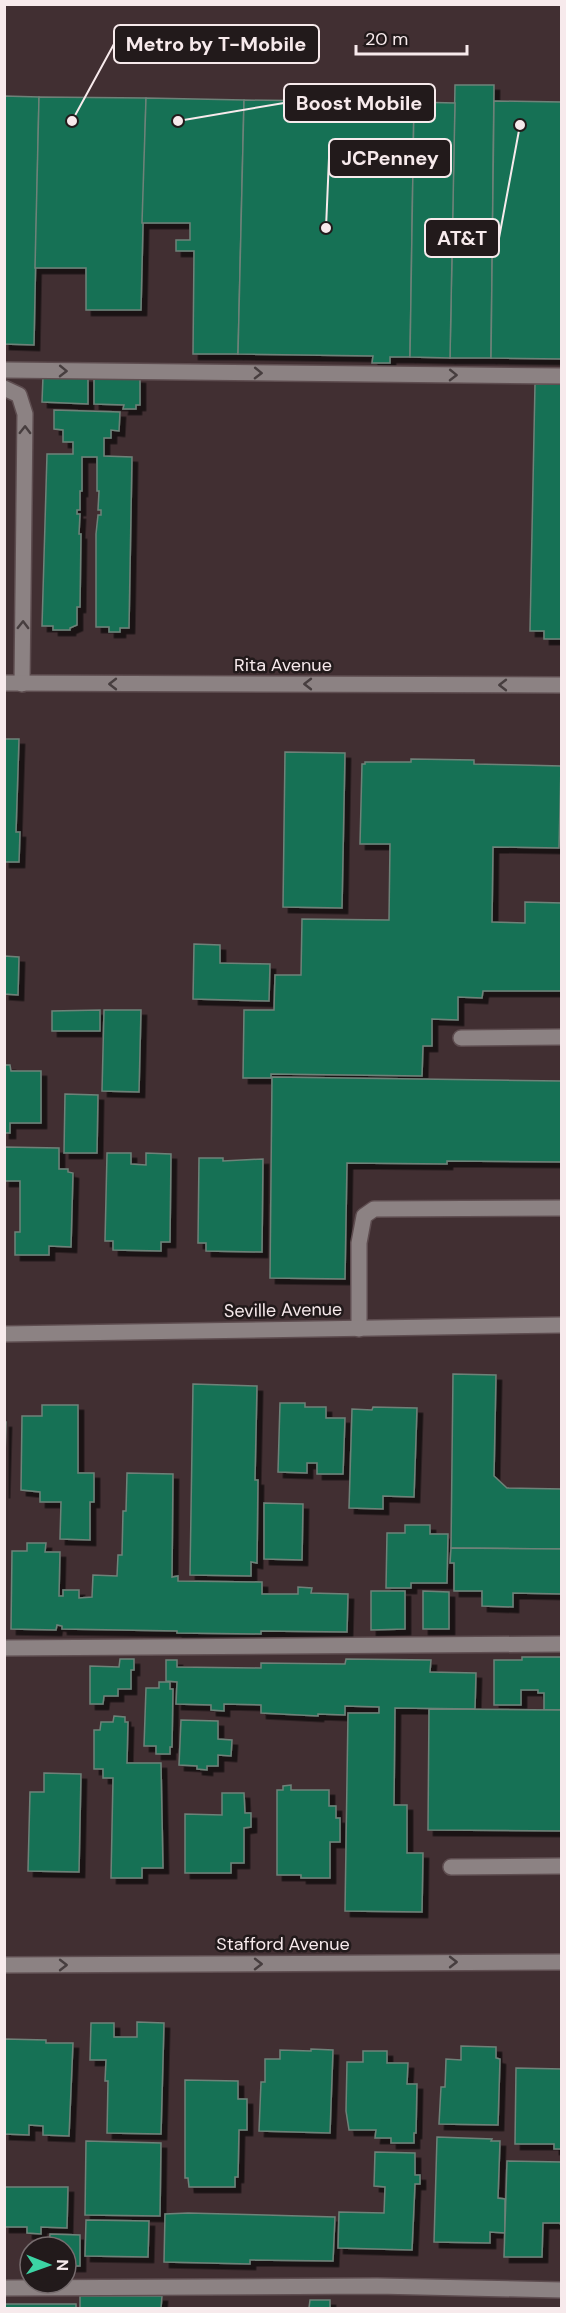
<svg xmlns="http://www.w3.org/2000/svg" width="566" height="2313" font-family="'DM Sans',sans-serif">
<style>
.building{fill:#187155;stroke:#6e8279;stroke-width:1.5;filter:url(#shadow)}
.lines{fill:none;stroke-linecap:round;stroke-linejoin:round}
.minor-casing{stroke:#5e4d50;stroke-width:18}
.minor{stroke:#8c8283;stroke-width:15}
.oneway{stroke:#473e3f}
.labels{text-anchor:middle;dominant-baseline:central;stroke-width:5;stroke-linejoin:round;paint-order:stroke}
.street-label{font-size:18px;fill:#f7eaec;stroke:#221a1b}
.leader{fill:none;stroke:#f7eaec;stroke-width:2}
.callout-dot{fill:#f7eaec;stroke:#221a1b;stroke-width:2}
.callout{fill:#221a1b;stroke:#f7eaec;stroke-width:2}
.callout-label{font-size:20px;text-anchor:middle;font-weight:bold;fill:#f7eaec}
</style>
<defs>
<filter id="shadow"><feDropShadow dx="5.5" dy="5.5" stdDeviation="0" flood-color="#0009"/></filter>
</defs>
<rect width="100%" height="100%" fill="#412f32"/>
<g class="building">
<path d="M455,85h39l-3,273h-41z"/>
<path d="M4,96l35,1 -5,248 -30,-1z"/>
<path d="M39,97l107,1 -5,212h-55v-42h-51z"/>
<path d="M146,98l98,2 -6,254h-45l1,-103h-18v-11h14v-17h-48z"/>
<path d="M244,100l170,2 -4,255h-20v6h-18l1,-7 -135,-2z"/>
<path d="M494,101l68,1v257l-71,-1z"/>
<path d="M414,102l41,1 -5,255 -40,-1z"/>
<path d="M43,376l45,1v27l-46,-2z"/>
<path d="M94,377l46,1v27h-4v4h-13l1,-4 -30,-1z"/>
<path d="M535,384h27v255h-18v-8h-14z"/>
<path d="M54,410l66,2 -1,19 -8,-1v8h-7v18l28,1 -3,171h-9v4h-11v-5h-13v-93l2,-19h3v-5h-3l1,-19h-2v-34h-15v34h-2v19h-3v4h3l-1,20h2l-1,73h-3v18l-7,3v2h-17v-4h-11l5,-172h26v-12h-10v-12l-9,-1z"/>
<path d="M4,739h15l-3,93h4l-1,30h-15z"/>
<path d="M285,752l60,1 -3,155 -59,-1z"/>
<path d="M411,759l63,1v4l87,2 -2,82 -66,-1 -1,75 33,1v-21l37,1v88h-79l-1,7 -24,-1v23l-26,-1v27h-9l-1,30 -151,-2v4h-28l1,-68h30l1,-35h26l1,-56 87,1 1,-76h-30l2,-80h3v-2h46z"/>
<path d="M194,944l26,1v18l50,1 -1,37 -76,-2z"/>
<path d="M4,956l15,1 -1,38 -14,-1z"/>
<path d="M100,1010v21h-48v-20z"/>
<path d="M104,1010h37l-2,82 -37,-1z"/>
<path d="M4,1065h6l1,6h30v52h-31v10h-6z"/>
<path d="M272,1077l290,4v81l-115,-1v3l-100,-1 -2,116 -75,-1z"/>
<path d="M65,1094l33,1 -1,58h-33z"/>
<path d="M5,1147l54,1v21h9v3l5,1 -2,74 -22,-1v9h-34v-23h5v-51h-16z"/>
<path d="M107,1153h24v11l15,1v-12l25,1 -1,88h-9v9l-48,-1v-9h-8z"/>
<path d="M199,1158h24v3l40,-2 -1,93 -56,-1v-8h-8z"/>
<path d="M453,1374l43,1 -2,101 13,12 55,1v60l-111,-1z"/>
<path d="M193,1384l64,2 -2,94h3l-1,83 -6,-1v14l-61,-1z"/>
<path d="M280,1403h25v4h21v11h19l-2,56h-26v-11h-10v10l-29,-1z"/>
<path d="M42,1405h36v68h16v29h-4v38l-30,-1 1,-37h-21v-10l-19,-2 1,-74h20z"/>
<path d="M373,1407l44,1 -3,89 -31,-1v13l-34,-1 3,-99 20,1z"/>
<path d="M4,1422h2l-2,71z"/>
<path d="M127,1473l46,1 -1,103 6,-1v5l84,1v12h36v-7l14,1 -1,5 37,1 -1,38 -86,-1v3l-84,-1v-2l-115,-2v-3l-5,-1 -1,5 -45,-1 1,-78h15v-8h19l-1,9h15l-1,44h4v-6h16v8l13,-1 1,-22 24,1 1,-21h4l1,-44h3z"/>
<path d="M264,1503l39,1 -1,56 -38,-1z"/>
<path d="M405,1525h25v9h18l-1,49h-36v5h-25l1,-55h18z"/>
<path d="M451,1548l111,1v45l-49,-1v14l-31,-1v-15h-28v-28h-4z"/>
<path d="M371,1591h34v38l-34,1z"/>
<path d="M423,1591l26,1v37h-26z"/>
<path d="M522,1657h40v53h-18v-17h-6v-3h-17v15h-27v-45h28z"/>
<path d="M120,1659h14v11h-3v19h-13v7h-14l-1,8h-13v-38l29,1z"/>
<path d="M346,1659l85,1 -1,12 46,1 -1,36 -80,-1 -1,97h13v48h16l-1,59 -77,-1 3,-198h31v-6l-34,-1v9l-27,-1v2l-57,-3v-8l-37,-1v7l-13,-1v-5l-35,-1 1,-22 -11,-1v-21h11v7l84,1v-5l84,1z"/>
<path d="M159,1682h11v7h3l-1,58h-2v7h-14v-8h-12l2,-58h13z"/>
<path d="M429,1709l133,1v121l-134,-1z"/>
<path d="M114,1716l11,1v5h3l-1,41h34l2,105h-21v10h-31l2,-100h-10v-9h-9v-39h6l1,-8h12z"/>
<path d="M181,1720l37,1v18l14,1 -1,16 -13,-1v11h-11v4l-10,-1v-3l-18,-1z"/>
<path d="M44,1773l37,1 -2,98 -51,-1 2,-79h14z"/>
<path d="M291,1785v5h38v16h7v12h4v24h-10v36h-29v-3h-24v-85h6v-4z"/>
<path d="M222,1793h22l1,20h6v14l-7,1v35h-13v10h-46v-59l37,1z"/>
<path d="M137,2022l27,1 -3,111 -54,-1 1,-52h-3l1,-21h-16l1,-37h23v14h23z"/>
<path d="M5,2039l41,1v3h27l-4,93 -26,-1v-9l-14,-1v10l-25,-1z"/>
<path d="M461,2046l35,1v11l4,1 -2,66 -59,-1 2,-37h4l1,-28 15,1z"/>
<path d="M311,2049l22,1 -3,83 -71,-2 2,-49h4v-23h15v-9l31,1z"/>
<path d="M363,2051h24v12h21l-1,21h10l-1,49h-2v10h-23v-5h-16l1,-8h-27l-3,-19 1,-49h16z"/>
<path d="M516,2068l46,1v80h-8v-5h-39z"/>
<path d="M185,2080l53,1v18h9v31h-8l-1,47h-3v10h-46l-1,-9h-3z"/>
<path d="M437,2137l55,2 -1,2h9l-2,57 7,1v34l-15,-1v11l-56,-1z"/>
<path d="M86,2141l75,2 -1,73 -75,-1z"/>
<path d="M375,2152l40,1v22h5v9h-5l-3,66 -74,-2 1,-36 45,1 1,-26 -11,-1z"/>
<path d="M507,2161l55,1v66l-2,-5h-17l-1,34h-38z"/>
<path d="M4,2187h64l-1,41 -26,-1v7l-14,-1v-6h-23z"/>
<path d="M188,2213l147,4 -2,44 -83,-1v4l-86,-2 1,-48z"/>
<path d="M86,2220l63,1 -1,36 -63,-1z"/>
<path d="M50,2234l30,1v31h-14v-19h-17z"/>
<path d="M80,2296h82l-1,12h-81z"/>
<path d="M310,2300h20v8h-21z"/>
<rect x="4" y="2304" width="72" height="4"/>
</g>
<g class="lines">
<g class="minor-casing">
<g id="minor">
<path d="M4,370l558,6"/>
<path d="M4,388l15,7 6,19 -3,270"/>
<path d="M4,683l558,2"/>
<path d="M461,1038l101,-1"/>
<path d="M359,1329v-86l5,-27 10,-7 188,-1"/>
<path d="M4,1334l558,-9"/>
<path d="M4,1648l558,-4"/>
<path d="M451,1867l111,-1"/>
<path d="M4,1965l558,-3"/>
<path d="M4,2288l373,-2 185,4"/>
</g>
</g>
<use href="#minor" class="minor"/>
</g>
<defs><path id="oneway-chevron" d="M-2-3.5L2.5 0L-2 3.5" fill="none" stroke-width="1.6" stroke-linecap="round" stroke-linejoin="round" transform="scale(1.5)"/></defs>
<g class="oneway">
<use href="#oneway-chevron" transform="translate(63 371) rotate(1)"/>
<use href="#oneway-chevron" transform="translate(258 373) rotate(1)"/>
<use href="#oneway-chevron" transform="translate(453 375) rotate(1)"/>
<use href="#oneway-chevron" transform="translate(25 430) rotate(-89)"/>
<use href="#oneway-chevron" transform="translate(23 625) rotate(-89)"/>
<use href="#oneway-chevron" transform="translate(113 684) rotate(180)"/>
<use href="#oneway-chevron" transform="translate(308 684) rotate(-180)"/>
<use href="#oneway-chevron" transform="translate(503 685) rotate(-180)"/>
<use href="#oneway-chevron" transform="translate(453 1962)"/>
<use href="#oneway-chevron" transform="translate(258 1964)"/>
<use href="#oneway-chevron" transform="translate(63 1965)"/>
</g>
<g class="labels">
<g class="street-label">
<text x="283" y="665">Rita Avenue</text>
<text transform="translate(283 1310) rotate(-1)">Seville Avenue</text>
<text x="283" y="1944">Stafford Avenue</text>
</g>
</g>
<path class="leader" d="M72 121L114 44M178 121L284 103M326 228L329 158M520 125L499 238"/>
<g class="callout-dot">
<circle cx="72" cy="121" r="6"/>
<circle cx="178" cy="121" r="6"/>
<circle cx="326" cy="228" r="6"/>
<circle cx="520" cy="125" r="6"/>
</g>
<g class="callout">
<rect x="114" y="25" width="205" height="38" rx="6"/>
<rect x="284" y="84" width="151" height="38" rx="6"/>
<rect x="329" y="139" width="122" height="38" rx="6"/>
<rect x="425" y="219" width="74" height="38" rx="6"/>
</g>
<g class="callout-label">
<text x="216" y="51">Metro by T-Mobile</text>
<text x="359" y="110">Boost Mobile</text>
<text x="390" y="165">JCPenney</text>
<text x="462" y="245">AT&amp;T</text>
</g>
<rect width="566" height="2313" fill="none" stroke="#f7eaec" stroke-width="12"/>
<g transform="translate(48 2265) rotate(91)"><circle r="28" fill="#221a1b" stroke="#776d6f" stroke-width="1.5"/>
<path d="M0-4.5L10 22L0 15L-10 22Z" fill="#3cd4a4"/>
<text y="-9" font-size="16" font-weight="bold" text-anchor="middle" fill="#f7eaec">N</text>
</g>
<path d="M356 45v9h111v-9" fill="none" stroke="#f7eaec" stroke-width="3"/>
<text x="365" y="45" font-size="18" fill="#f7eaec" stroke="#221a1b" stroke-width="4.5" paint-order="stroke">20 m</text>
</svg>
